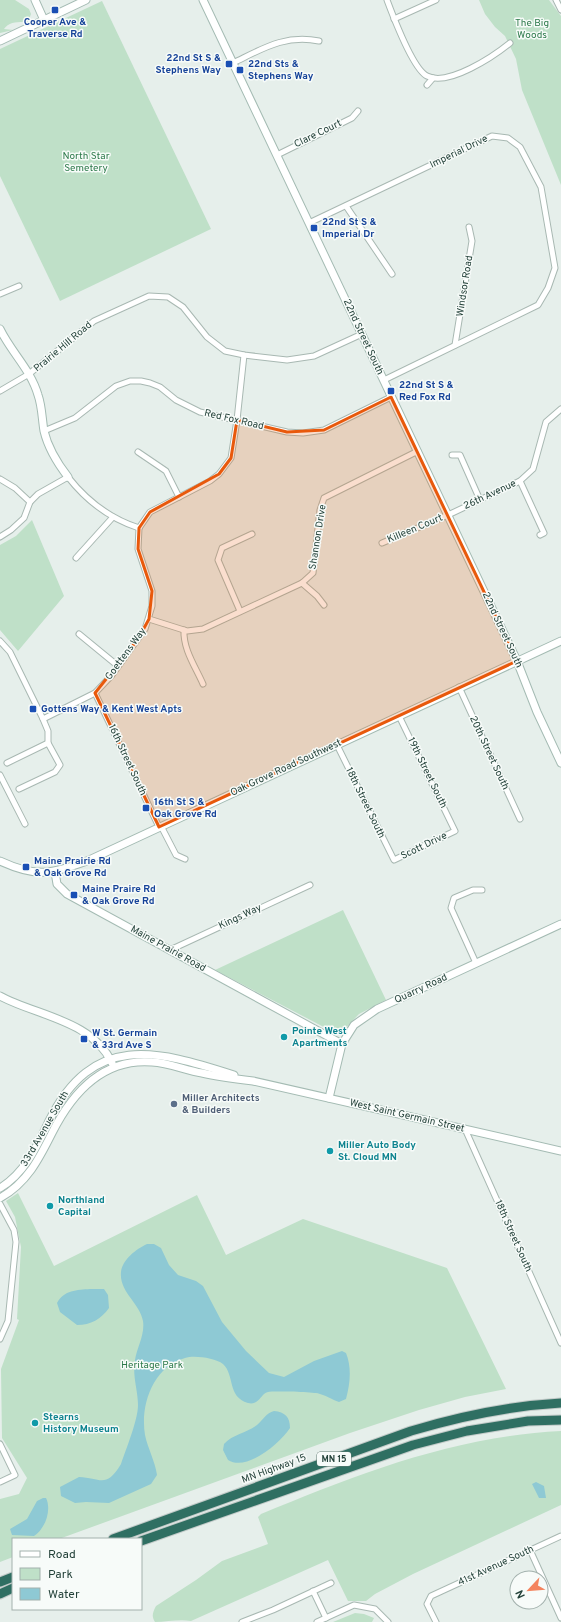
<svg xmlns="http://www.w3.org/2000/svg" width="561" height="1622" font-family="Overpass,sans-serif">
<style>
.green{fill:#bfe0c8}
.water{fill:#8ec9d4}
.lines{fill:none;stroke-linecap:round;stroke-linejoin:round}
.street-casing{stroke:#a8b8b2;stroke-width:7}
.secondary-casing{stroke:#a4bbb3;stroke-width:9}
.highway-casing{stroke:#c2cac8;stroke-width:11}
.street{stroke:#fff;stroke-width:5}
.secondary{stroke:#fff;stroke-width:7}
.highway{stroke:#2f6f62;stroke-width:9}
.marked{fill:#e8590c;fill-opacity:0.2;stroke:#e8590c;stroke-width:3;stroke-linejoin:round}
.transit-dot{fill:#1a4fb4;stroke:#f7fbf9;stroke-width:1.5}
.culture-dot{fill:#0f9aa8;stroke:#f7fbf9;stroke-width:1.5}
.service-dot{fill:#5c6f8a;stroke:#f7fbf9;stroke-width:1.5}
.labels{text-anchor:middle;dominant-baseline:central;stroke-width:3;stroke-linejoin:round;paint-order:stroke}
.shield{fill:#f7fbf9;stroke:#637a73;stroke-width:1}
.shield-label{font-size:9px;font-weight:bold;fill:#24423a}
.transit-label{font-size:10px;font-weight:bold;fill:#164399;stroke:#f7fbf9;text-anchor:start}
.park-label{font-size:10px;fill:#2d7a4b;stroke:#f7fbf9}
.street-label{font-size:10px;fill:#24423a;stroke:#f7fbf9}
.culture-label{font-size:10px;font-weight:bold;fill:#0d838f;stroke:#f7fbf9;text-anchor:start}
.service-label{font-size:10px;font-weight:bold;fill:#4e5e75;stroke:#f7fbf9;text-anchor:start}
</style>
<rect width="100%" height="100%" fill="#e6efeb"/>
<g class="green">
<path d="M0,0h15l14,9 2,5 -3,8c-8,0 -19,-1 -24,7l9,1 -13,3z"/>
<path d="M479,0h70l12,16v169l-39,-95 -6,-31 -11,-23 -10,-9 -10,-13z"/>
<path d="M102,1l109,228 -151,72 -60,-125v-127z"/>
<path d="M32,520l32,76 -46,55 -18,-21v-85l16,-9z"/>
<path d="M343,910l43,90 -27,14 -20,21 -124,-65z"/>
<path d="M18,1193l36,73 143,-71 29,60 77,-36 144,49 59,121 -41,8 -46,13 -69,23 -291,106h-46v18l-13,5v-63l19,-5 8,-16 -25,-40 -1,-69 18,-49 -2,-1 4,-72 -6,-30 -9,-16z"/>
<path d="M561,1431v74l-148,69 -38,20 -9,7h-18l-20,-41 -137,61c-12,-2 -24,1 -36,1 -4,-6 -2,-10 1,-16l40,-26 26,-19 46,-17 -10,-27 3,-3c96,-40 194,-78 300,-83z"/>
<path d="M355,1613l9,1 10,4 -2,4h-39z"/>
</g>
<g class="water">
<path d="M147,1244h7l7,4 8,17 9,10 18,6 7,5 19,36 24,29 23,22 15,4 30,-16 28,-10 4,2c6,15 4,31 0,46l-7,3c-6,-2 -12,-6 -19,-8 -4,-2 -47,-3 -52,-2 -8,2 -9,14 -20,11 -21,-6 -13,-28 -25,-39 -8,-6 -29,-9 -38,-6 -32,9 -45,47 -40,77 3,14 10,26 12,40l-6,9 -42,19 -23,-1 -11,1 -14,-7 -1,-9 19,-10c22,1 27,12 42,-13 5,-15 17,-44 17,-59 0,-14 -6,-30 -3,-45 2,-13 10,-25 8,-39 -3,-18 -24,-29 -22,-49 1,-12 15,-23 26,-28z"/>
<path d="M90,1289h14l4,6 1,13c-8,11 -18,17 -32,17l-17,-13 -3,-9c7,-13 20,-13 33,-14z"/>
<path d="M274,1411c11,1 16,6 16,17 -10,15 -43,44 -62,32l-5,-10 1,-6c9,-10 23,-11 33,-19 7,-6 9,-12 17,-14z"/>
<path d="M536,1482l8,4 2,12h-7l-7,-14z"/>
<path d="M43,1498h3c6,12 -1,31 -12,38l-22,-1 -2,-6 17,-10 10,-18z"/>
</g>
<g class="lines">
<g class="street-casing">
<g id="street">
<path d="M387,0c6,16 26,69 40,76 21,11 67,-20 83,-33"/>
<path d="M556,0l5,10"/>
<path d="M394,19l42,-19"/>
<path d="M233,63c29,-14 52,-29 86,-22"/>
<path d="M427,85l6,-7"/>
<path d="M277,155l75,-37 6,-7"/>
<path d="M346,206l46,68"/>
<path d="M309,223l183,-87 16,2 12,9 21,40 14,81 -7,20 -10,17 -154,75"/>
<path d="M0,294l19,-8"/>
<path d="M455,345l17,-104 -3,-14"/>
<path d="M0,391l29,-17 65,-53 55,-25 19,1 15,10 24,30 18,14 19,4 43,5 27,-4 48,-22"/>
<path d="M44,431l31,-13 41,-32 14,-5h11l9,2 10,4 16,13 24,12 87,20 16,1 21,-3 67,-33"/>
<path d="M138,452l28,19 13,26"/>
<path d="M452,455h8l20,45"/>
<path d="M0,479l15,9 15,14"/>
<path d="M520,481l24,52 -4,2"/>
<path d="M139,528l11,-16 60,-31 9,-7 12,-16 6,-38 7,-65"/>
<path d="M0,537l11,-7 13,-12 6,-16 8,-8 30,-17c18,23 43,42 71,51"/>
<path d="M382,543l66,-28 72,-34 13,-12 13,-47 15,-13"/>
<path d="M76,558l37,-41"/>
<path d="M302,583l15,13 7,9"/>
<path d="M240,611l-22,-51 4,-12 30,-14"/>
<path d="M149,619l38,12 16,-2 99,-46 11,-10 7,-63 4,-12 94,-47"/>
<path d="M184,630c-1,19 11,36 19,54"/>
<path d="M79,634l39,32"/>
<path d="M0,641l10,11 33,67 52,-26 17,-18 33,-46 7,-23v-15l-14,-42 1,-21"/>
<path d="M459,687l61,132"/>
<path d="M95,693l64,134"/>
<path d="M337,745l57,115 61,-29 -56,-115"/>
<path d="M7,763l41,-20"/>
<path d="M0,775l25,49"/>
<path d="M19,789l36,-17 5,-7 -12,-22v-12l-5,-12"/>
<path d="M161,826l15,29 9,4"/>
<path d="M170,950l140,-65"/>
<path d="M476,963l-25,-55 3,-10 19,-8h9"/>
<path d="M465,1129l96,214"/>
<path d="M0,1204l14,26 2,12 -8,79 -8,18"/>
<path d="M0,1444l15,31 -15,7"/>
<path d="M530,1550l31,68"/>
<path d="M313,1591l13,27"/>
<path d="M242,1622l31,-12 58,-27"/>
<path d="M317,1622l37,-17 21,4 13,13"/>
<path d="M436,1622l-9,-18 4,-8 130,-60"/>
</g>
</g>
<g class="secondary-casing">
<g id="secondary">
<path d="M35,0l9,20"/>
<path d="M203,0l314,661 20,51 24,51"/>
<path d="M0,41l86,-41"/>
<path d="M0,329c11,23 31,41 38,66 4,11 4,24 6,36 4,17 14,33 24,46"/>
<path d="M0,861c37,17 50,13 87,0l474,-220"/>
<path d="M55,872l2,12 10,10 275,150"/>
<path d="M0,996c37,20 92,24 112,67"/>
<path d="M329,1098l13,-54 12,-19 23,-16 184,-85"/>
<path d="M0,1188c25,-15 37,-42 49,-67 44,-89 107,-71 185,-46"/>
<path d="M0,1198c27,-15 39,-39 52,-65 20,-40 51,-75 100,-71 17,1 33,8 50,11 17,4 34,6 51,8l308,70"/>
</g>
</g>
<g class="highway-casing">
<g id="highway">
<path d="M113,1539l298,-108c50,-15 97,-25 150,-28"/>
<path d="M141,1541l272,-96 54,-14 61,-10 33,-1"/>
<path d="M0,1582l13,-5"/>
<path d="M0,1594l13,-6"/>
</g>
</g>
<use href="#street" class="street"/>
<use href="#secondary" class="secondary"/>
<use href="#highway" class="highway"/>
</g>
<path class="marked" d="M391,397l126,264 -358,166 -64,-134 43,-54 11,-20 3,-28 -14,-42 1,-21 11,-16 69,-38 12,-16 6,-38 50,12 37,-2z"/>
<g class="transit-dot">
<rect x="51" y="6" width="8" height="8" rx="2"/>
<rect x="225" y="60" width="8" height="8" rx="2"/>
<rect x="236" y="66" width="8" height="8" rx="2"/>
<rect x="310" y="224" width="8" height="8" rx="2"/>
<rect x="387" y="387" width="8" height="8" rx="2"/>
<rect x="29" y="705" width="8" height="8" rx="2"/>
<rect x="142" y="804" width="8" height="8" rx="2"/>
<rect x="22" y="863" width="8" height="8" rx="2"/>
<rect x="70" y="891" width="8" height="8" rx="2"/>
<rect x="80" y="1035" width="8" height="8" rx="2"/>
</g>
<g class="culture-dot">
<circle cx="284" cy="1037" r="4"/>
<circle cx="330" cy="1151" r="4"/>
<circle cx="50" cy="1206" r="4"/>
<circle cx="35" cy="1423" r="4"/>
</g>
<circle class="service-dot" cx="174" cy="1104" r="4"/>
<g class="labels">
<rect class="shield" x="317" y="1452" width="34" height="14" rx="3"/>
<g class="shield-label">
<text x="334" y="1459">MN 15</text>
</g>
<g class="transit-label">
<text x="55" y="22" text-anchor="middle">Cooper Ave &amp;<tspan x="55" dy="12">Traverse Rd</tspan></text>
<text x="221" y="58" text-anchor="end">22nd St S &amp;<tspan x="221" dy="12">Stephens Way</tspan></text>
<text x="248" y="64">22nd Sts &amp;<tspan x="248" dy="12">Stephens Way</tspan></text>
<text x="322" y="222">22nd St S &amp;<tspan x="322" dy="12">Imperial Dr</tspan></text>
<text x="399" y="385">22nd St S &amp;<tspan x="399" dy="12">Red Fox Rd</tspan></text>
<text x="41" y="709">Gottens Way &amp; Kent West Apts</text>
<text x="154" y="802">16th St S &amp;<tspan x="154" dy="12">Oak Grove Rd</tspan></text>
<text x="34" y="861">Maine Prairie Rd<tspan x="34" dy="12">&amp; Oak Grove Rd</tspan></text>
<text x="82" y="889">Maine Praire Rd<tspan x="82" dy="12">&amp; Oak Grove Rd</tspan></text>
<text x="92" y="1033">W St. Germain<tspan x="92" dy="12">&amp; 33rd Ave S</tspan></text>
</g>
<g class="park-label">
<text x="532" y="23">The Big<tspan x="532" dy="12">Woods</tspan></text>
<text x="86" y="156">North Star<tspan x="86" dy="12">Semetery</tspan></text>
<text x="152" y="1365">Heritage Park</text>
</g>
<g class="street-label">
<text transform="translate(318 134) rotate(-26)">Clare Court</text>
<text transform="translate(459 152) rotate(-26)">Imperial Drive</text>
<text transform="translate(465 286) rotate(-81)">Windsor Road</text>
<text transform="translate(363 337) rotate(65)">22nd Street South</text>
<text transform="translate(63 347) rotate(-40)">Prairie Hill Road</text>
<text transform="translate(234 420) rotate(13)">Red Fox Road</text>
<text transform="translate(490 495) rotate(-25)">26th Avenue</text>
<text transform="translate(415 529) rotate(-23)">Killeen Court</text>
<text transform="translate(318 537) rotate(-81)">Shannon Drive</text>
<text transform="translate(502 630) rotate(65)">22nd Street South</text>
<text transform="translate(126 654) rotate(-54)">Goettens Way</text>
<text transform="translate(489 753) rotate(65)">20th Street South</text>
<text transform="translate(127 760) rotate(65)">16th Street South</text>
<text transform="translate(286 768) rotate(-25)">Oak Grove Road Southwest</text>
<text transform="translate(427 773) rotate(64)">19th Street South</text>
<text transform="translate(365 803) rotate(64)">18th Street South</text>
<text transform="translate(424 846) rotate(-26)">Scott Drive</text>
<text transform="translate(240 917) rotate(-25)">Kings Way</text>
<text transform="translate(168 949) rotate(29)">Maine Prairie Road</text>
<text transform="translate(421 989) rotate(-25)">Quarry Road</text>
<text transform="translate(407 1116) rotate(13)">West Saint Germain Street</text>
<text transform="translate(45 1129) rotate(-60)">33rd Avenue South</text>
<text transform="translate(513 1236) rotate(66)">18th Street South</text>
<text transform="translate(274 1469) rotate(-20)">MN Highway 15</text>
<text transform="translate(496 1566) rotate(-25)">41st Avenue South</text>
</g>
<g class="culture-label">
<text x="292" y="1031">Pointe West<tspan x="292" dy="12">Apartments</tspan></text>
<text x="338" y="1145">Miller Auto Body<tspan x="338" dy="12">St. Cloud MN</tspan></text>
<text x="58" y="1200">Northland<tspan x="58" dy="12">Capital</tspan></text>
<text x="43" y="1417">Stearns<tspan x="43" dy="12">History Museum</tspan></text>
</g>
<g class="service-label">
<text x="182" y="1098">Miller Architects<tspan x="182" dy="12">&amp; Builders</tspan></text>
</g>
</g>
<rect x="12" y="1538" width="130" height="72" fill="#f7fbf9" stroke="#a3b1ad"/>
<rect x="20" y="1551" width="20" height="6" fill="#ffffff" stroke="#a3b1ad"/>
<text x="48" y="1558" font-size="12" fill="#24423a">Road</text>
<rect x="20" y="1568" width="20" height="12" fill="#bfe0c8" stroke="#a3b1ad"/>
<text x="48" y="1578" font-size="12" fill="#24423a">Park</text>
<rect x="20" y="1588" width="20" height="12" fill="#8ec9d4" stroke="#a3b1ad"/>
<text x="48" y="1598" font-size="12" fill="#24423a">Water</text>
<g transform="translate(529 1590) rotate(244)"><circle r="19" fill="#f7fbf9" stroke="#a3b1ad"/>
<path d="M0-3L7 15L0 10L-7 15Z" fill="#f4845f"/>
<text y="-6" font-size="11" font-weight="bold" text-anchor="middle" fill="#24423a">N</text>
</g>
</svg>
